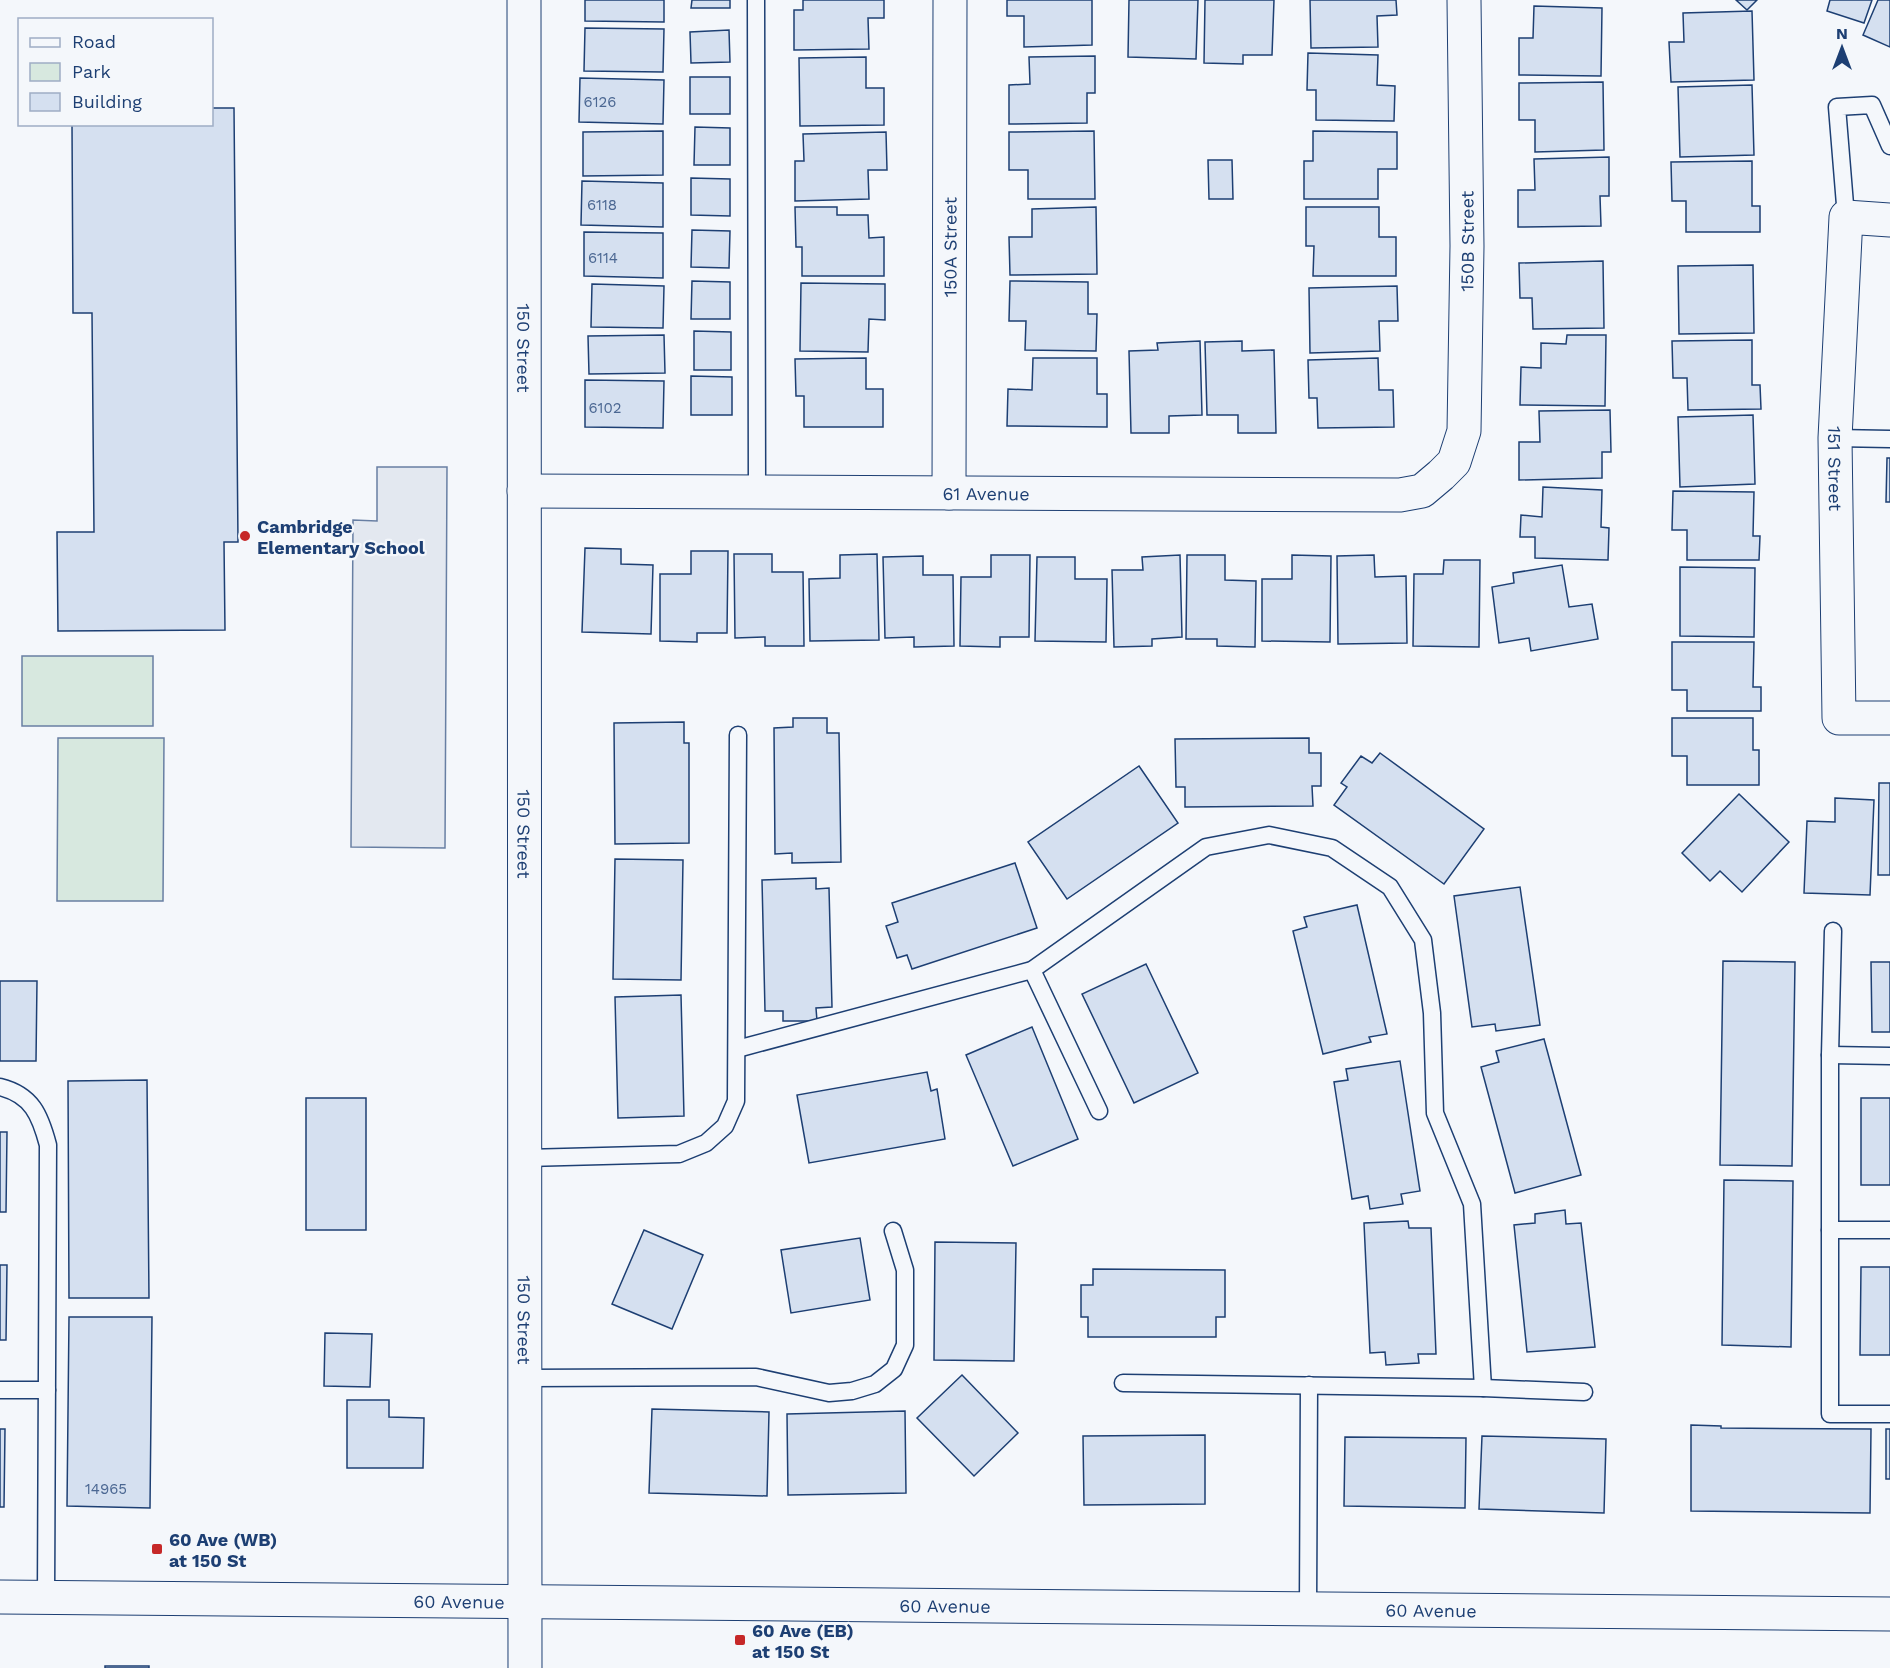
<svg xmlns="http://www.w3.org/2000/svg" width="1890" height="1668" font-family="'Work Sans',sans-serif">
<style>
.green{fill:#d7e8df;stroke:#687fa3;stroke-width:1.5}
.parking{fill:#e3e8f0;stroke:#687fa3;stroke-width:1.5}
.building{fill:#d5e0f0;stroke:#1d3f73;stroke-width:1.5}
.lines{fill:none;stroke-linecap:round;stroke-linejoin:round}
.lane-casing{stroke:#1d3f73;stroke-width:19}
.street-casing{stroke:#1d3f73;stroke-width:35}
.secondary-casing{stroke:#1d3f73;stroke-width:35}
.lane{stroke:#f4f7fb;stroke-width:16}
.street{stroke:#f4f7fb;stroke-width:33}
.secondary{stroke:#f4f7fb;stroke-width:33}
.poi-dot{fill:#c62828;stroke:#f4f7fb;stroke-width:2}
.labels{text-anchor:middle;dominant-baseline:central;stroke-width:4.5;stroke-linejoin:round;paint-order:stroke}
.number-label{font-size:15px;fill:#4b6792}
.street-label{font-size:18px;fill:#1d3f73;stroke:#f4f7fb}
.poi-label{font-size:18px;font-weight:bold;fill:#1d3f73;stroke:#f4f7fb;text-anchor:start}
</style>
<rect width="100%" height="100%" fill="#f4f7fb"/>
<g class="green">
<rect x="22" y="656" width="131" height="70"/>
<path d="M58,738h106l-1,163h-106z"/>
</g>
<path class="parking" d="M377,467h70l-2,381 -94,-1 2,-327 24,1z"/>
<g class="building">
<path d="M585,0h79v22l-79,-1z"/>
<path d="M692,0h38v8h-39z"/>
<path d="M803,0h81v18h-16l1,31 -75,1v-40h9z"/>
<path d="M1007,0h85v45l-68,2v-31h-17z"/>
<path d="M1129,0h69l-2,59 -68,-2z"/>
<path d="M1205,0h69l-2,55h-29v9l-39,-1z"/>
<path d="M1310,0h86l1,15 -20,1 1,31 -67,1z"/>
<path d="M1736,0h21l-10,10z"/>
<path d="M1830,0h42l-8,23 -37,-12z"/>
<path d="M1878,0h12v47l-27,-12z"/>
<path d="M1534,6l68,2 -1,68 -82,-1v-37h14z"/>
<path d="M1752,11l2,69 -83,2 -2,-40h15l-1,-29z"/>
<path d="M585,28l79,1 -1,43 -79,-1z"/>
<path d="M729,30l1,32 -39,1 -1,-31z"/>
<path d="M1308,53l70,2 -1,30 18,1 -1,35 -78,-1v-30h-9z"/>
<path d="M1095,56v37h-8v30l-78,1v-39l21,-1 -1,-27z"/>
<path d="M866,57v31h18v37l-84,1 -1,-68z"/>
<rect x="690" y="77" width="40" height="37"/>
<path d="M580,78l84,2 -1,44 -84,-2z"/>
<path d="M1603,82l1,68 -69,2v-32h-16v-37z"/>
<path d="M1752,85l2,70 -74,2 -2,-70z"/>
<path d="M212,108h22l4,434h-14l1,88 -167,1 -1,-99h37l-2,-219h-19l-1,-189h140z"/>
<path d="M695,127l35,1v37h-36z"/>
<path d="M663,131v44l-80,1v-44z"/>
<path d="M1094,131l1,68h-67v-29h-19v-38z"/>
<path d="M1313,131l84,1v37h-19v30h-74v-38h9z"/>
<path d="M886,132l1,38h-19l1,29 -74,2v-40h9l-1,-27z"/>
<path d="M1609,157v39h-9l1,30 -83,1v-37h17l-1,-31z"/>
<path d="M1208,160h24l1,39h-24z"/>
<path d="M1752,161v45h8v26h-74v-31h-14l-1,-39z"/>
<path d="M691,178l39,1v37l-39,-1z"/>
<path d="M582,181l81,2v44l-82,-2z"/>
<path d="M795,207h42v8h31l1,23 15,-1v39h-82v-29h-6z"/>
<path d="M1096,207l1,67 -87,1 -1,-38h23v-28z"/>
<path d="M1306,207h73v30h17v39h-83l1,-30h-8z"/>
<path d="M692,230l38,1 -1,37 -38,-1z"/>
<path d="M584,232l79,1v45l-79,-2z"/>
<path d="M1603,261l1,67 -71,1 -1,-31h-12l-1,-35z"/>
<path d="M1753,265l1,68 -75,1 -1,-68z"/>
<path d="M692,281l38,1v37h-39z"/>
<path d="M1010,281l78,1v32h9l-1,37 -71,-1 1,-29h-17z"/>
<path d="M801,283l84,1v36l-16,-1 -1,33 -68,-1z"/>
<path d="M592,284l72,2 -1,42 -72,-1z"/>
<path d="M1397,286l1,35h-19l1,30 -70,2 -1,-65z"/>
<path d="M694,331l37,1v38h-37z"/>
<path d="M664,335l1,38 -76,1 -1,-38z"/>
<path d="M1567,335h39l-1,71 -85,-1 1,-38 20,1v-25l25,1z"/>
<path d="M1752,340v45h8l1,24 -73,1 -1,-32h-14l-1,-37z"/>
<path d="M1200,341l2,74 -33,1v17h-38l-2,-82 29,-1 -1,-7z"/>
<path d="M1242,341v10l32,-1 2,83h-38v-18h-31l-2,-73z"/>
<path d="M866,358v31h17v38h-79v-31h-8l-1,-37z"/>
<path d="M1033,358h64v36h10v33l-100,-1 1,-37 24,1z"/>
<path d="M1378,358l1,32h14l1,37 -76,1 -1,-30h-8l-1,-38z"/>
<path d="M691,376l41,1v38h-41z"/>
<path d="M585,380l79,1 -1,47 -78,-1z"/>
<path d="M1610,410l1,42h-9v26l-83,2v-38h21l-1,-31z"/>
<path d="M1753,415l2,69 -75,3 -2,-70z"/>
<path d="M1887,458h3v44h-4z"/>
<path d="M1543,487l59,3 -1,37 8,1 -1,32 -73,-2v-21h-15l1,-22 21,2z"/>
<path d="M1673,491l81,1 -1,44h7l-1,24h-72v-30h-15z"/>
<path d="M585,548l36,1v15l32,1 -2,69 -69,-2z"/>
<path d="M691,551h37l-1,82h-30v9l-37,-1v-67h31z"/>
<path d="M734,554h38v18h31l1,74h-39v-9l-30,1z"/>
<path d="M877,554l2,86 -69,1 -1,-62 31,-1v-23z"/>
<path d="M991,555h39l-1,82h-29v10l-40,-1 1,-69h30z"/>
<path d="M1180,555l2,82 -30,2v7l-38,1 -2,-77h31l-1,-13z"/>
<path d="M1187,555h38v25l31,1 -1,66 -38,-1v-7h-31z"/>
<path d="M1292,555l39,1 -1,86 -68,-1v-62h30z"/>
<path d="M1374,555l1,22 31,-1 1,67 -69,1 -1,-88z"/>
<path d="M923,556v19h30l1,71 -40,1v-10l-29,1 -2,-81z"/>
<path d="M1037,557h38v22h32l-1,63 -71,-1z"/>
<path d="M1444,560h36l-1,87 -66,-1 1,-72h29z"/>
<path d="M1562,565l7,42 23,-3 6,35 -67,12 -2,-13 -30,5 -7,-56 22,-4 -1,-10z"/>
<path d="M1680,567l75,1 -1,69 -74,-1z"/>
<path d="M1672,642h82l-1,45h8v24h-74v-21h-15z"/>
<path d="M793,718h34v15h12l2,129 -49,1v-10l-17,1 -1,-126 19,-1z"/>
<path d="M1672,718h81v32h6v35h-72v-29h-15z"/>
<path d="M684,722v21h5v100l-74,1 -1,-121z"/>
<path d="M1309,738v15h12v33h-9l1,20 -128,1v-20h-9l-1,-48z"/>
<path d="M1380,753l104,76 -40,55 -110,-79 13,-18 -6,-4 20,-27 11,7z"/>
<path d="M1139,766l39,57 -111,76 -39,-57z"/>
<path d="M1879,783h11v92h-12z"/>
<path d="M1739,794l50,48 -47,50 -22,-21 -10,10 -28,-28z"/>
<path d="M1835,798l39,2 -4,95 -66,-2 3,-72 28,1z"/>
<path d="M615,859l68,1 -2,120 -68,-1z"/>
<path d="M1015,863l22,65 -125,41 -5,-14 -10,3 -11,-32 12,-4 -6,-19z"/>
<path d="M816,878v11l13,-1 3,119 -16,1 1,13h-34v-10h-18l-3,-131z"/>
<path d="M1520,887l20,138 -44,6 -1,-7 -23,3 -18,-131z"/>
<path d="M1357,905l30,129 -18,3 2,5 -48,12 -30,-123 14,-4 -3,-10z"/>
<path d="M1723,961l72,1 -3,204 -72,-1z"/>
<path d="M1871,962h19v70h-18z"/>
<path d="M1146,964l52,109 -64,30 -52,-109z"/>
<path d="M0,981h37l-1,80h-36z"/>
<path d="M681,995l3,121 -66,2 -3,-121z"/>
<path d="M1032,1027l46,112 -65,27 -47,-111z"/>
<path d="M1544,1039l37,136 -66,18 -34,-126 18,-5 -3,-11z"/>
<path d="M1400,1061l20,130 -19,3 2,10 -33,5 -2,-13 -16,3 -18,-117 14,-2 -2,-11z"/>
<path d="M927,1072l4,19 6,-2 8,50 -136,24 -12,-68z"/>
<path d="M147,1080l2,218h-80l-1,-217z"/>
<rect x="306" y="1098" width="60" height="132"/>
<rect x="1861" y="1098" width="29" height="87"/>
<path d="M0,1132h7l-1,80h-6z"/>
<path d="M1724,1180l69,1 -2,166 -69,-2z"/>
<path d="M1565,1210l1,14 15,-1 14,124 -68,5 -13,-127 21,-2v-9z"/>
<path d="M1408,1221l1,7h22l5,126h-18l1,9 -33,2 -1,-13 -15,1 -6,-130z"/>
<path d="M644,1230l59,25 -31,74 -60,-25z"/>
<path d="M860,1238l10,62 -79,13 -10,-63z"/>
<path d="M935,1242l81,1 -2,118 -80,-1z"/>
<path d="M0,1265h7l-1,75h-6z"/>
<path d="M1861,1267h29v88h-30z"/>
<path d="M1093,1269l132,1v47h-9v20h-128v-20h-7v-32h12z"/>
<path d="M69,1317h83l-2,191 -83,-2z"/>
<path d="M325,1333l47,1 -2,53 -46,-1z"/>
<path d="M962,1375l56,58 -44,43 -57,-58z"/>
<path d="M347,1400h42v17l35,1 -1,50h-76z"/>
<path d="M652,1409l117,3 -2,84 -118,-3z"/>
<path d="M905,1411l1,82 -118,2 -1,-81z"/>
<path d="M1691,1425l30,1v2l150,1 -1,84 -179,-2z"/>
<path d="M0,1429h5l-1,78h-4z"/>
<rect x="1886" y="1429" width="4" height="50"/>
<path d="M1205,1435v69l-121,1 -1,-69z"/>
<path d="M1482,1436l124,3 -2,74 -125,-4z"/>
<path d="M1345,1437l121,1 -1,70 -121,-2z"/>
<rect x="105" y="1666" width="44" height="2"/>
</g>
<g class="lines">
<g class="lane-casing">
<g id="lane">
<path d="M756,0l1,492"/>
<path d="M1846,217l-9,-110 35,-2 18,41"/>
<path d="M1835,438l55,1"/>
<path d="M1833,931l-3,124v359h60"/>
<path d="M1032,970l67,141"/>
<path d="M737,1049l295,-79 174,-123 63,-12 63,13 58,39 33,53 9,73 3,100 37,91 11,184"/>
<path d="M1830,1055l60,1"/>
<path d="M0,1087c32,8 40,28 48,58l-2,453"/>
<path d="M526,1158l153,-4 27,-11 19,-17 11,-25 2,-366"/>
<path d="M1830,1230h60"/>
<path d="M526,1378l230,-1 73,16 23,-2 23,-7 19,-15 11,-24v-75l-12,-39"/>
<path d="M1123,1383l360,5 101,4"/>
<path d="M0,1390h47"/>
<path d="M1308,1610l1,-225"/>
</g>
</g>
<g class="street-casing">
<g id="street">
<path id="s1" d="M524,0l1,1668"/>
<path id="s2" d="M1890,220l-44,-3 -11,221 4,280h51"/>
<path id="s3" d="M524,491l876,4 22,-4 19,-16 13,-13 10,-31 3,-185 -3,-246"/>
<path id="s4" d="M949,493l1,-493"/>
</g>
</g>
<g class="secondary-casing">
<g id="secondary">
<path id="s5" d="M0,1597l1890,17"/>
</g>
</g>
<use href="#lane" class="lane"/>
<use href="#street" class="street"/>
<use href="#secondary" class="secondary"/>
</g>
<g class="poi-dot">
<circle cx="245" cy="536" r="6"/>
<rect x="151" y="1543" width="12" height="12" rx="3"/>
<rect x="734" y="1634" width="12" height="12" rx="3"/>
</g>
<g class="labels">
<g class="number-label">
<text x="600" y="102">6126</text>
<text x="602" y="205">6118</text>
<text x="603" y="258">6114</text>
<text x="605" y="408">6102</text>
<text x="106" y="1489">14965</text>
</g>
<g class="street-label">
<text stroke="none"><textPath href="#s3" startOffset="1164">150B Street</textPath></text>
<text stroke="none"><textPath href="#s4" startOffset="246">150A Street</textPath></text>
<text stroke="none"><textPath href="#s1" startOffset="348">150 Street</textPath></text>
<text stroke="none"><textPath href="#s2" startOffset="296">151 Street</textPath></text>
<text stroke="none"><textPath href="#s3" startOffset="462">61 Avenue</textPath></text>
<text stroke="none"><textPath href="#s1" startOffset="834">150 Street</textPath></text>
<text stroke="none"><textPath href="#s1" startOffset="1320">150 Street</textPath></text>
<text stroke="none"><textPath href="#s5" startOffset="459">60 Avenue</textPath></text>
<text stroke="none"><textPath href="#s5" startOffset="945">60 Avenue</textPath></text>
<text stroke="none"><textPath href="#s5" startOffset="1431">60 Avenue</textPath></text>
</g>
<g class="poi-label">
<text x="257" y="526">Cambridge<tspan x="257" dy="21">Elementary School</tspan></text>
<text x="169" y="1539">60 Ave (WB)<tspan x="169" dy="21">at 150 St</tspan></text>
<text x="752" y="1630">60 Ave (EB)<tspan x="752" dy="21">at 150 St</tspan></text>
</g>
</g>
<rect x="18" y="18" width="195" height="108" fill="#f4f7fb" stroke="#9eadc5" stroke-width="1.5"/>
<rect x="30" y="38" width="30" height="9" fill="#f4f7fb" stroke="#9eadc5" stroke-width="1.5"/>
<text x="72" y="48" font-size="18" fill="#1d3f73">Road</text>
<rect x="30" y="63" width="30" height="18" fill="#d7e8df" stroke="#9eadc5" stroke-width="1.5"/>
<text x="72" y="78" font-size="18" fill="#1d3f73">Park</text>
<rect x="30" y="93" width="30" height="18" fill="#d5e0f0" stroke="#9eadc5" stroke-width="1.5"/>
<text x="72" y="108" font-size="18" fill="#1d3f73">Building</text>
<g transform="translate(1842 48)" stroke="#f4f7fb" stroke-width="4.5" paint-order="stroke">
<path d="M0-4.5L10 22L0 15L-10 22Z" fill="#1d3f73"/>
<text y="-9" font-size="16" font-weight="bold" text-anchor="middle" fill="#1d3f73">N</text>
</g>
</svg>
